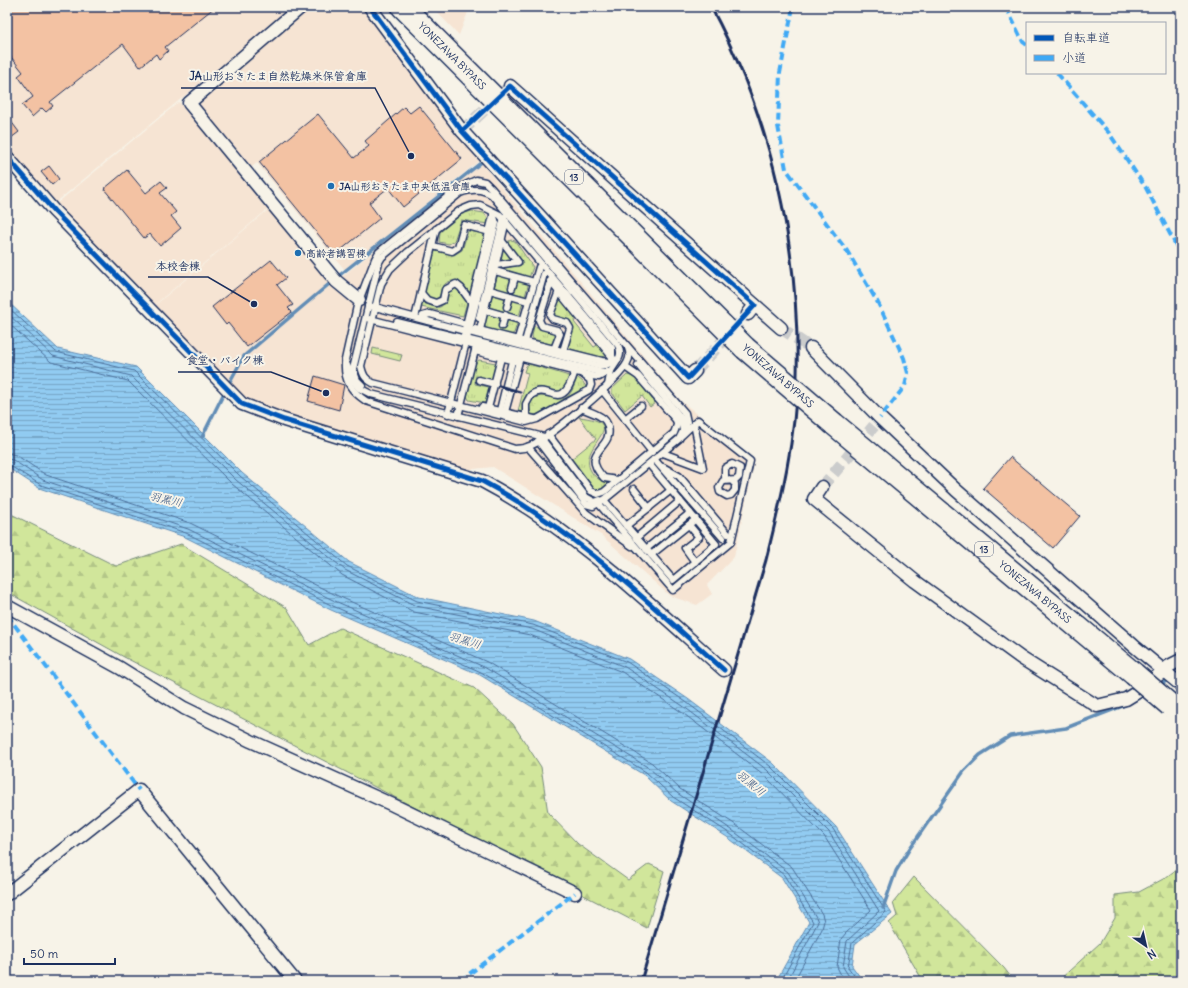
<svg xmlns="http://www.w3.org/2000/svg" width="1188" height="988" font-family="Delius,'Klee One',sans-serif">
<style>
.built{fill:#f6e4d3}
.grass{fill:url(#grass-tufts);stroke:#768a7c}
.forest{fill:url(#forest-firs);stroke:#768a7c}
.water{fill:url(#water-rules);stroke:#628db6}
.lines{fill:none;stroke-linecap:round;stroke-linejoin:round}
.shore{stroke:#4a6d99;stroke-width:1}
.stream{stroke:#628db6;stroke-width:3.5}
.building{fill:#f3c2a3;stroke:#1b2f5e}
.street-tunnel{stroke:#cbcccc;stroke-width:12;stroke-dasharray:12 6;stroke-linecap:butt}
.lane-casing{stroke:#1b2f5e;stroke-width:9}
.street-casing{stroke:#1b2f5e;stroke-width:15}
.highway-casing{stroke:#1b2f5e;stroke-width:25}
.lane{stroke:#f7f3e8;stroke-width:6}
.street{stroke:#f7f3e8;stroke-width:12}
.highway{stroke:#f7f3e8;stroke-width:22}
.rail{stroke:#1b2f5e;stroke-width:3}
.highway-bridge-casing{stroke:#1b2f5e;stroke-width:25;stroke-linecap:butt}
.highway-bridge{stroke:#f7f3e8;stroke-width:22}
.quiet{stroke:#3fa9f5;stroke-width:4;stroke-dasharray:8 4;stroke-linecap:butt}
.cycleway-casing{stroke:#f7f3e8;stroke-width:8}
.cycleway{stroke:#0057b8;stroke-width:5}
.poi-dot{fill:#1f6fb2;stroke:#f7f3e8;stroke-width:1.5}
.labels{text-anchor:middle;dominant-baseline:central;stroke-width:4;stroke-linejoin:round;paint-order:stroke}
.shield{fill:#f7f3e8;stroke:#5d6a87;stroke-width:1}
.shield-label{font-size:9px;font-weight:bold;fill:#1b2f5e}
.street-label{font-size:10px;fill:#1b2f5e;stroke:#f7f3e8}
.poi-label{font-size:10px;font-weight:bold;fill:#1b2f5e;stroke:#f7f3e8;text-anchor:start}
.water-label{font-size:11px;font-style:italic;fill:#385683;stroke:#f7f3e8}
.leader{fill:none;stroke:#1b2f5e;stroke-width:1.5}
.callout-dot{fill:#1b2f5e;stroke:#f7f3e8;stroke-width:1.5}
.callout-label{font-size:11px;text-anchor:middle;font-weight:bold;fill:#1b2f5e;stroke:#f7f3e8;stroke-width:4;stroke-linejoin:round;paint-order:stroke}
</style>
<defs>
<pattern id="grass-tufts" width="24" height="20" patternUnits="userSpaceOnUse"><rect width="24" height="20" fill="#d1e69b"/><path d="M3 7l-1-3M5 7V3M7 7l1-3M15 17l-1-3M17 17v-4M19 17l1-3" fill="none" stroke="#b3c688"/></pattern>
<pattern id="forest-firs" width="22" height="20" patternUnits="userSpaceOnUse"><rect width="22" height="20" fill="#d1e69b"/><path d="M5 1l3.5 6h-7zM16 11l3.5 6h-7z" fill="#b3c688"/></pattern>
<pattern id="water-rules" width="6" height="5" patternUnits="userSpaceOnUse"><rect width="6" height="5" fill="#91cbf1"/><path d="M0 2.5h6" fill="none" stroke="#76a5c6"/></pattern>
</defs>
<rect width="100%" height="100%" fill="#f7f3e8"/>
<filter id="ink" filterUnits="userSpaceOnUse"><feTurbulence type="fractalNoise" baseFrequency=".025" numOctaves="2"/><feDisplacementMap in="SourceGraphic" scale="8" xChannelSelector="R" yChannelSelector="G"/><feConvolveMatrix kernelMatrix="1 2 1 2 8 2 1 2 1" color-interpolation-filters="sRGB"/></filter>
<g filter="url(#ink)">
<g class="built">
<path d="M7,7h285l-237,196 -48,-56z"/>
<path d="M308,7h57l114,154 -134,109 -88,-107 -9,7 -56,-67z"/>
<path d="M432,7h38l-11,28z"/>
<path d="M179,102l89,107 -116,98 -96,-103z"/>
<path d="M481,163l200,238 74,59 -21,97 -27,28 5,9 -15,11 -27,-9 -69,-61 -108,-68 -30,3 -218,-68 -92,-95 116,-98 64,75z"/>
</g>
<g class="grass">
<path d="M472,211l12,2 5,7 -1,4 -27,-4 -7,21 -5,3 -10,-2 1,-10 22,-18z"/>
<path d="M468,231l17,3 -14,59c-8,-7 -15,-17 -26,-9l-7,15 -8,1 -6,-10 11,-39 19,4 8,-5z"/>
<path d="M511,240l4,1 18,26 -4,11 -31,-8 25,-6 -16,-22z"/>
<path d="M504,247l8,12 -13,3z"/>
<path d="M498,274l14,4 -2,10 5,2 3,-11 11,3 -4,14 -31,-8z"/>
<path d="M454,288h3l10,14 -4,14 -42,-9 1,-6c29,18 18,-7 32,-13z"/>
<path d="M493,293l14,4 2,12 4,-10 10,3 -4,14 -30,-9z"/>
<path d="M559,296l18,22 -3,4 20,25 5,-3 7,8v4l-5,1 -30,-8 -3,-5 5,-16 -3,-7 -14,-4 -3,-4z"/>
<path d="M487,313l15,4 -3,10 5,1 3,-9 11,2 -4,12 -3,2 -25,-7 -2,-3z"/>
<path d="M534,326l20,6 3,3 -4,10 -20,-6 -1,-3z"/>
<path d="M373,348l29,7 -2,6 -28,-7z"/>
<path d="M479,360l17,3 -4,16 -16,-3 -1,8 14,3 -4,16 -16,-3 -2,-4 8,-33z"/>
<path d="M529,364l40,12c-1,4 -1,11 -5,14 -11,8 -22,-11 -35,2 -6,6 -6,12 -6,20l-5,-1 10,-38 -4,-1 2,-6z"/>
<path d="M627,375l8,2 20,26 -5,4 -8,-11 -17,14 -13,-17v-4z"/>
<path d="M577,377l6,5 3,5 -5,5 -44,23 -6,-1 -2,-11c18,-21 36,18 48,-26z"/>
<path d="M579,417c54,6 0,27 11,52 4,9 11,12 19,14l-7,7 -5,1 -4,-3 -23,-28 26,-21z"/>
</g>
<g class="forest">
<path d="M7,512l109,54 65,-22 106,64 22,37 31,-17 134,60 39,36 28,43 7,46 30,31 50,36 21,-16 15,7 -17,57 -523,-271 -117,-65z"/>
<path d="M1181,866v115h-123l42,-38 15,-25v-23l24,-3 26,-14z"/>
<path d="M914,877l90,91 10,13h-91l-34,-58 8,-7 -4,-13z"/>
</g>
<path class="water" d="M7,301l51,48 78,18 106,106 107,89 70,35 115,24 95,38 59,40 85,64 63,64 56,87 -37,30 -3,22 11,15h-87l33,-59 -27,-44 -55,-41 -56,-36 -27,-26 -164,-100 -149,-65 -146,-73 -146,-49 -32,-21z"/>
<g class="lines">
<g class="shore">
<path d="M7,306l49,46 78,19 106,105 107,90 70,35 116,24 94,37 59,40 84,64 63,63 53,83 -34,31 -4,24 10,14"/>
<path d="M7,313l46,43 78,20 105,104 109,90 71,36 116,23 93,38 58,39 84,64 62,62 50,79 -32,30 -4,26 9,14"/>
<path d="M7,322l44,40 77,19 104,103 110,91 72,37 116,23 92,37 58,39 83,63 61,62 47,74 -25,23 -5,6 -4,28 7,14"/>
<path d="M7,453l9,2 30,20 144,48 148,73 149,66 165,101 28,26 56,36 56,42 30,47 2,7 -2,8 -28,52"/>
<path d="M7,459l6,1 30,20 145,49 147,72 149,66 165,101 28,25 55,37 56,42 28,45 2,5 -31,59"/>
<path d="M7,464l34,21 145,48 147,73 148,66 165,100 27,25 56,36 55,42 29,47 -32,59"/>
</g>
<g class="stream">
<path d="M228,385l16,-29 97,-82 142,-113"/>
<path d="M202,437l23,-46"/>
<path d="M1158,686l23,-14"/>
<path d="M883,908l13,-37 14,-23 54,-77 16,-16 30,-19 56,-8 59,-23"/>
</g>
</g>
<g class="building">
<path d="M7,7h208l-50,40 3,4 -9,8 -3,-5 -16,13 -17,-23 -73,58 3,4 -7,6 -4,-4 -10,9 -10,-12 11,-8 -15,-21 5,-4 -16,-20z"/>
<path d="M419,106l43,53 -59,48 -15,-19 -19,15 11,15 -45,37 -76,-93 59,-48 36,44 15,-12 -4,-5 39,-34 6,6z"/>
<path d="M7,116l12,16 -12,9z"/>
<path d="M49,166l10,13 -7,6 -11,-13z"/>
<path d="M127,170l19,23 15,-12 6,7 -7,5 16,19 -5,4 10,12 -21,18 -10,-12 -6,4 -40,-49z"/>
<path d="M271,260l15,18 -9,7 16,20 -5,3 4,4 -45,35 -19,-24 -2,2 -14,-18z"/>
<path d="M315,376l29,9 -5,25 -31,-9z"/>
<path d="M1010,457l70,59 -27,32 -70,-60z"/>
</g>
<g class="lines">
<g class="street-tunnel">
<path d="M462,131l48,-45"/>
<path d="M781,328l30,20"/>
<path d="M695,371l53,-57"/>
<path d="M822,487l52,-61"/>
</g>
<g class="lane-casing">
<g id="lane">
<path d="M433,246l19,5 6,-4 6,-22 26,7"/>
<path d="M496,265l22,-3 -16,-21"/>
<path d="M495,271l39,11"/>
<path d="M550,281l63,77"/>
<path d="M551,282l-12,38 3,6 15,4 3,4 -6,15"/>
<path d="M512,288l3,-11"/>
<path d="M490,290l38,11"/>
<path d="M559,291l-9,24 3,4 14,4 3,5 -7,23"/>
<path d="M421,293l6,7 9,3 7,-3 2,-10 11,-6 5,4 8,11 4,1"/>
<path d="M368,306l11,2 86,23 4,1 130,34 7,-1 6,-3v-14l-112,-133 -20,-10 -9,1 -12,5 -51,41 -18,17 -9,15 -20,82c2,9 4,13 12,17l153,39 11,-3 52,-29 2,-5 -1,-5 -9,-7"/>
<path d="M507,307l3,-11"/>
<path d="M485,310l38,11"/>
<path d="M416,314l20,-85"/>
<path d="M423,316l7,-2 36,10"/>
<path d="M479,318l25,-101"/>
<path d="M370,319l222,57 7,1 12,-7"/>
<path d="M397,322l207,51 3,-1"/>
<path d="M502,326l3,-11"/>
<path d="M475,329l127,32 8,1"/>
<path d="M464,333l29,-117"/>
<path d="M479,334l27,-113"/>
<path d="M517,342l22,-75"/>
<path d="M524,345l20,-71"/>
<path d="M475,351l40,10"/>
<path d="M345,363c-1,18 6,28 21,38l149,48c4,-1 8,0 12,-2 17,-4 93,-68 100,-84 3,-5 3,-10 1,-15"/>
<path d="M479,380l16,4"/>
<path d="M362,385l-5,-5 -4,-11 26,-107 3,-5 78,-64c11,-4 21,-5 32,2l126,150c5,10 0,15 -6,24 -2,4 -3,11 -4,16"/>
<path d="M602,390l50,62"/>
<path d="M482,407l52,12"/>
<path d="M488,408l13,-50"/>
<path d="M581,408c7,3 14,5 20,9 4,2 6,6 7,10 6,22 -30,24 -4,51l14,2"/>
<path d="M500,410l14,-57"/>
<path d="M505,412l16,-58"/>
<path d="M448,414l48,-191 -3,-9"/>
<path d="M458,416l19,-73"/>
<path d="M526,418v-14l5,-9c19,-14 30,21 44,-24"/>
<path d="M625,419l16,-13"/>
<path d="M548,434l43,57 7,3 6,-2 70,-59 3,-8 -1,-5 -38,-44 -13,-9"/>
<path d="M544,437l-173,-43 -12,-6 -6,-7 -8,-21 12,-54 18,-47 4,-7 78,-63 19,-9 9,2 6,6 194,225 2,9 -4,9"/>
<path d="M542,439l44,58 9,5 5,-2"/>
<path d="M538,441l48,63 7,2 11,-6 75,-61 4,-8 -2,-13 -43,-53"/>
<path d="M528,447l58,66 46,33"/>
<path d="M663,453l40,15 -9,-44"/>
<path d="M654,459l69,79"/>
<path d="M663,467l16,9 49,58"/>
<path d="M728,480l-3,-3v-9l7,-4 8,4 -1,9 -3,3 -13,1 -4,7 1,4 7,4 4,-1 4,-5v-6l-3,-3"/>
<path d="M634,489l15,19"/>
<path d="M604,500l69,80 43,-36 -67,-80"/>
<path d="M599,504l74,86 58,-48 19,-81 -52,-41 -16,15"/>
<path d="M689,525l10,12 -14,11 10,14"/>
<path d="M626,526l45,-36"/>
<path d="M636,538l44,-37"/>
<path d="M646,549l44,-36"/>
<path d="M651,555l45,-36"/>
</g>
</g>
<g class="street-casing">
<g id="street">
<path d="M301,7l-112,96 147,178 23,19"/>
<path d="M370,7l92,124 226,247 7,-7"/>
<path d="M510,86l245,219 -7,9"/>
<path d="M7,157l47,54 188,193 42,16 198,61c91,48 166,121 242,189"/>
<path d="M755,305l26,23"/>
<path d="M811,348l69,70 76,72 178,156 30,25 5,-5 12,-6"/>
<path d="M822,487l-8,12 101,82 106,77 76,48 29,-7 13,-8"/>
<path d="M7,606l113,62 64,40 67,33 142,64 182,88"/>
<path d="M1152,680l12,-9 17,14"/>
<path d="M7,894l132,-104 156,191"/>
</g>
</g>
<g class="highway-casing">
<g id="highway">
<path d="M403,7l342,341"/>
<path d="M834,424l300,250"/>
</g>
</g>
<use href="#lane" class="lane"/>
<use href="#street" class="street"/>
<use href="#highway" class="highway"/>
<g class="rail">
<path d="M499,386l21,6"/>
<path d="M641,981l125,-421c15,-60 30,-122 31,-184 3,-128 -25,-256 -86,-369"/>
</g>
<g class="highway-bridge-casing">
<g id="highway-bridge">
<path d="M745,348l89,76"/>
<path d="M1134,674l36,31"/>
</g>
</g>
<use href="#highway-bridge" class="highway-bridge"/>
<g class="quiet">
<path d="M793,7l-13,66 -2,53 8,43 61,82 31,52 26,55 4,15 -3,13 -25,32"/>
<path d="M1006,7l17,35 4,3"/>
<path d="M1057,73l52,60 37,55 35,67"/>
<path d="M7,615l132,175"/>
<path d="M460,981l115,-88"/>
</g>
<g class="cycleway-casing">
<g id="cycleway">
<path d="M370,7l92,124 226,247 67,-73 -245,-219 -48,45"/>
<path d="M7,157l47,54 188,193 42,16 198,61c91,48 166,121 242,189"/>
</g>
</g>
<use href="#cycleway" class="cycleway"/>
</g>
</g>
<g class="poi-dot">
<circle cx="331" cy="186" r="4"/>
<circle cx="298" cy="253" r="4"/>
</g>
<g class="labels">
<g class="shield">
<rect x="565" y="170" width="18" height="14" rx="3"/>
<rect x="975" y="542" width="18" height="14" rx="3"/>
</g>
<g class="shield-label">
<text x="574" y="177">13</text>
<text x="984" y="549">13</text>
</g>
<g class="street-label">
<text transform="translate(452 56) rotate(45)">YONEZAWA BYPASS</text>
<text transform="translate(778 376) rotate(41)">YONEZAWA BYPASS</text>
<text transform="translate(1035 592) rotate(40)">YONEZAWA BYPASS</text>
</g>
<g class="poi-label">
<text x="339" y="186">JA山形おきたま中央低温倉庫</text>
<text x="306" y="253">高齢者講習棟</text>
</g>
<g class="water-label">
<text transform="translate(166 499) rotate(13)">羽黒川</text>
<text transform="translate(465 640) rotate(17)">羽黒川</text>
<text transform="translate(751 783) rotate(40)">羽黒川</text>
</g>
</g>
<path class="leader" d="M411 156L375 88H181M254 304L208 277H148M326 393L271 372H178"/>
<g class="callout-dot">
<circle cx="411" cy="156" r="4"/>
<circle cx="254" cy="304" r="4"/>
<circle cx="326" cy="393" r="4"/>
</g>
<g class="callout-label">
<text x="278" y="80">JA山形おきたま自然乾燥米保管倉庫</text>
<text x="178" y="270">本校舎棟</text>
<text x="225" y="364">食堂・バイク棟</text>
</g>
<rect width="1188" height="988" fill="none" stroke="#f7f3e8" stroke-width="24"/>
<rect x="12" y="12" width="1164" height="964" fill="none" stroke="#1b2f5e" stroke-width="1.5" filter="url(#ink)"/>
<rect x="1026" y="22" width="140" height="52" fill="#f7f3e8" stroke="#9fa5b1"/>
<rect x="1034" y="35" width="20" height="6" fill="#0057b8" stroke="#9fa5b1"/>
<text x="1062" y="42" font-size="12" fill="#1b2f5e">自転車道</text>
<rect x="1034" y="55" width="20" height="6" fill="#3fa9f5" stroke="#9fa5b1"/>
<text x="1062" y="62" font-size="12" fill="#1b2f5e">小道</text>
<g transform="translate(1146 946) rotate(146)" stroke="#f7f3e8" stroke-width="3" paint-order="stroke">
<path d="M0-3L7 15L0 10L-7 15Z" fill="#1b2f5e"/>
<text y="-6" font-size="11" font-weight="bold" text-anchor="middle" fill="#1b2f5e">N</text>
</g>
<path d="M24 958v6h91v-6" fill="none" stroke="#1b2f5e" stroke-width="2"/>
<text x="30" y="958" font-size="12" fill="#1b2f5e" stroke="#f7f3e8" stroke-width="3" paint-order="stroke">50 m</text>
</svg>
